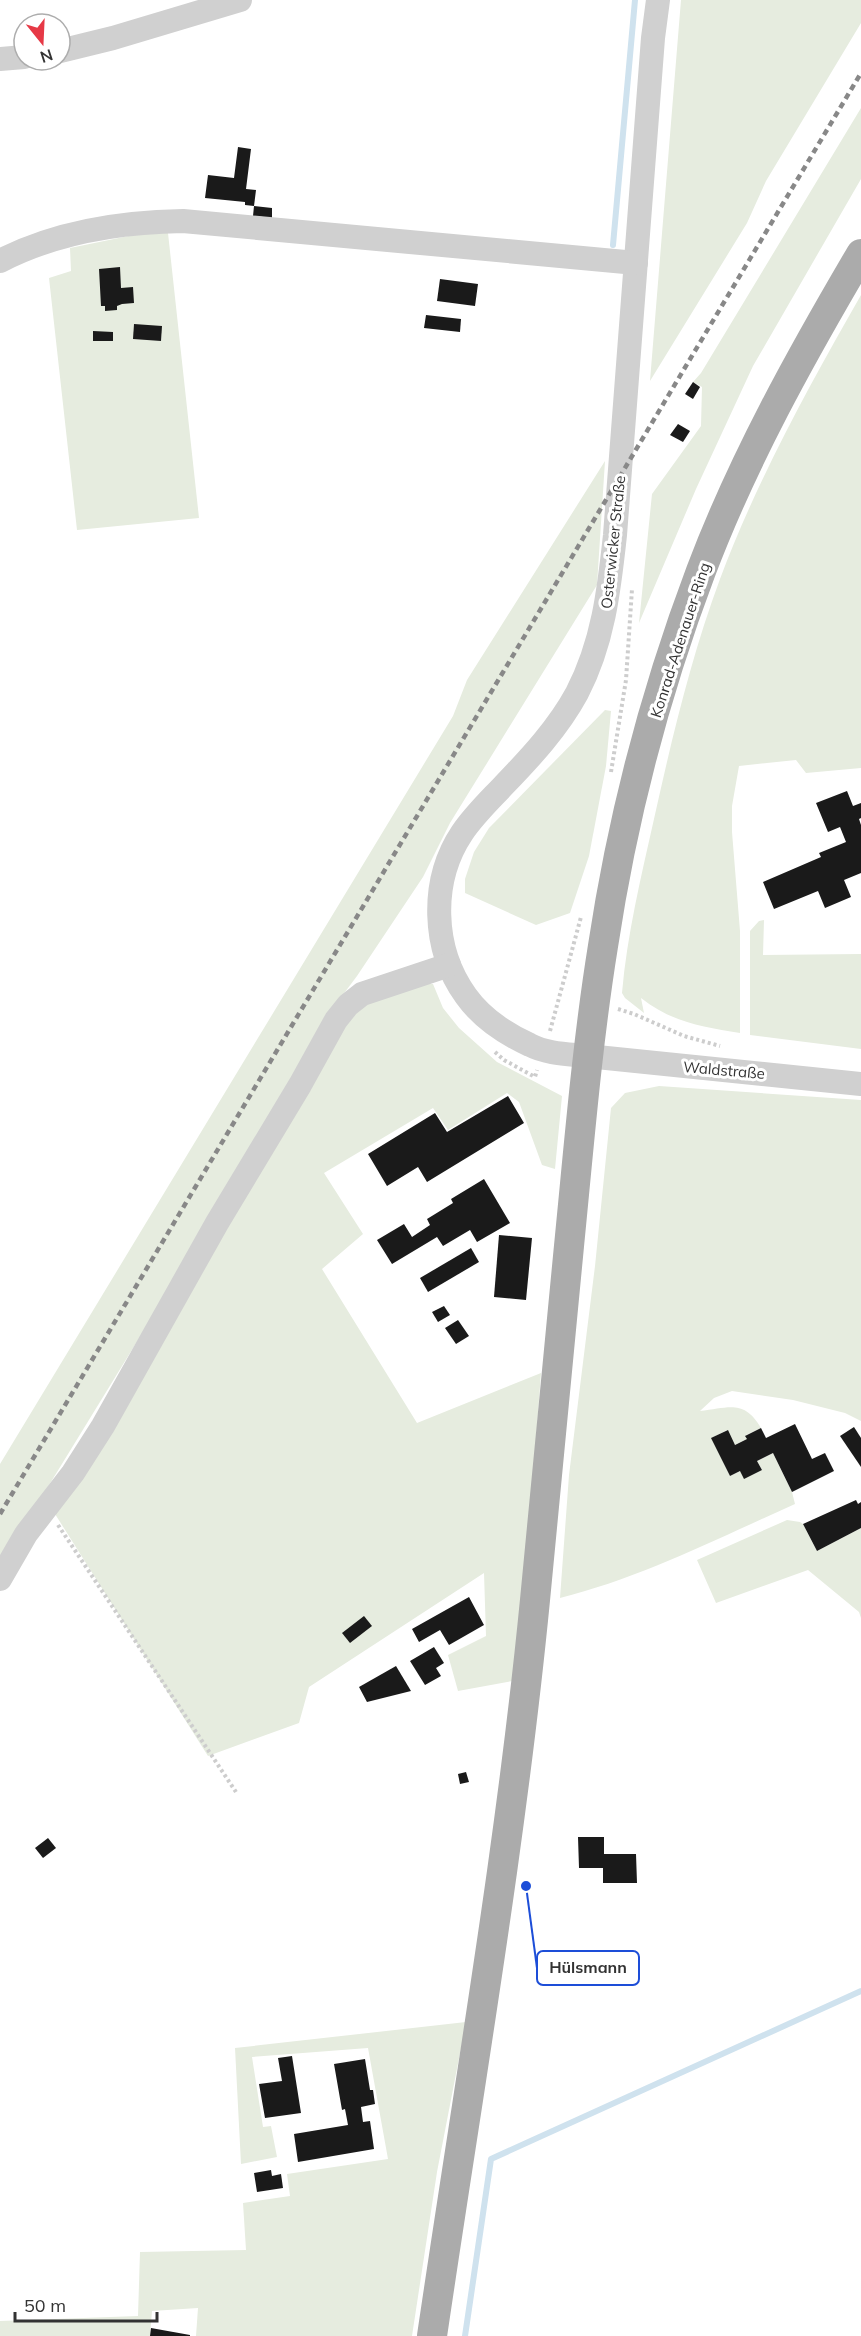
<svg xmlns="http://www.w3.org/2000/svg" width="861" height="2336" font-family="Mulish,sans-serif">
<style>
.green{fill:#e6ecdf}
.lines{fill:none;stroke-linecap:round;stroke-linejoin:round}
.stream{stroke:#cfe2ee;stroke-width:6}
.building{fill:#1a1a1a}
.path{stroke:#cdcdcd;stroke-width:4;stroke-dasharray:3 3;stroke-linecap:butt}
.minor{stroke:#d0d0d0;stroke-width:24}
.major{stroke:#ababab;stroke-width:30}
.rail{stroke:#888;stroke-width:4.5;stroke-dasharray:6 4.5;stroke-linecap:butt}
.labels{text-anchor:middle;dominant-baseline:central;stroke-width:6;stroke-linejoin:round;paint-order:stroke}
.street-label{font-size:15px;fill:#333;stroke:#fff}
.leader{fill:none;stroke:#1d4ed8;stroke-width:2}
.callout-dot{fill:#1d4ed8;stroke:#fff;stroke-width:2}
.callout{fill:#fff;stroke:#1d4ed8;stroke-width:2}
.callout-label{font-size:16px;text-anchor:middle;font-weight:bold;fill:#333}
</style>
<rect width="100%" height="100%" fill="#fff"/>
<g class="green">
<path d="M681,0h180v23l-95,158 -19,42 -97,158z"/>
<path d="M861,108v71l-108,187 -57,123 -57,134 13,-129 49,-68 1,-39 -9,-5 8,-9z"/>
<path d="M148,232l20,1 31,285 -122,12 -28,-252 22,-7 -1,-23z"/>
<path d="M861,295v473l-55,5 -10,-13 -57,6 -7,40v26l8,99v102c-37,-6 -69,-11 -99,-35l3,15 -19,-15 -3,-5c5,-58 19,-116 32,-174 18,-81 37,-162 66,-240 37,-99 89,-193 141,-284z"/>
<path d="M605,461l-8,124 -147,238 -27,54 -66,99 -33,44 -26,59 -298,486v-101l453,-748 14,-36z"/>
<path d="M605,710l6,1 -5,55 -17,90 -19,57 -34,12 -71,-32v-14l9,-27 15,-24z"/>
<path d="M764,920l-1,35 98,-1v95l-111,-14v-104l9,-10z"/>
<path d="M413,983l20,1 10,24 16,20 38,34 65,34 -7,73 -13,-4 -23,-63 -12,-9 -59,37 -15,-22 -109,65 39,61 -41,35 95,154 124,-50 -23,307 -60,11 -10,-36 38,-19 -2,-63 -175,114 -10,36 -91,33 -153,-242 286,-490 24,-23z"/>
<path d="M659,1086l202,14v321l-16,-8 -52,-13 -61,-9 -18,7 -14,13c29,-3 44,-12 61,17l-15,7 1,4 -12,6 -8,-15 -15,8 18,38 10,-5 22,-1 -5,-9 16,-8 19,39 3,12c-76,34 -155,74 -235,94l9,-123 26,-209 16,-158 14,-15z"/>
<path d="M787,1520l13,2 3,2 14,27 44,-23v90l-2,-6 -51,-42 -92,33 -19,-43z"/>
<path d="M466,2022l-29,150 -25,164h-216l2,-28 -46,3 -2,25h-150v-15l138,-5 2,-64 106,-2 -3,-47 47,-7 -3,-22 101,-15 -20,-111 -116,9 11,70 8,-1 6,31 -36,7 -6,-116z"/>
</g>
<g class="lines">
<g class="stream">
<path d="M613,245l22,-245"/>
<path d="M465,2336l26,-177 370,-168"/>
</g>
</g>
<g class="building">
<path d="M238,147l13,2 -5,40 10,1 -2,16 18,2v10l-19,-2 1,-10 -9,-1v-3l-40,-4 3,-23 26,3z"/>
<path d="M120,267l1,21 12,-1 1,16 -12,1 -5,2v4l-12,1v-5h-4l-2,-37z"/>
<path d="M440,279l38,5 -3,22 -38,-5z"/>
<path d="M426,315l35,4 -1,13 -36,-4z"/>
<path d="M134,324l28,2 -1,15 -28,-2z"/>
<path d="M93,331l20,1v9h-20z"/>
<path d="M693,382l7,5 -7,12 -8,-5z"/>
<path d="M678,424l12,7 -7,11 -13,-7z"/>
<path d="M847,791l6,15 8,-3v15l-2,1 2,6v48l-17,7 7,17 -26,11 -7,-17 -44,18 -11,-27 58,-25 -2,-4 27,-11 -6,-15 -12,5 -12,-29z"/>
<path d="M508,1096l16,27 -97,59 -9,-15 -31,19 -19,-32 67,-41 12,19z"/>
<path d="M484,1179l26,44 -33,19 -7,-12 -27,16 -6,-9 -45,27 -15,-24 27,-16 8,13 18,-12 -3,-6 26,-16 -2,-4z"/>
<path d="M499,1235l33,3 -6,62 -32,-3z"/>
<path d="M471,1248l8,14 -51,30 -8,-14z"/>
<path d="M444,1306l6,9 -12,7 -6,-10z"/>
<path d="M458,1320l11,16 -13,8 -11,-16z"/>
<path d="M795,1424l17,35 13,-6 9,18 -42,21 -19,-39 -16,8 5,9 -18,9 -4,-8 -10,5 -19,-38 17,-8 7,15 12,-6 -2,-3 16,-8 5,10z"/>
<path d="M854,1427l7,11v29l-21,-31z"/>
<path d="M856,1500l2,4 3,-2v26l-44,23 -14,-27z"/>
<path d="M469,1597l15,28 -35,20 -9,-15 -21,12 -7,-13z"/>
<path d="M364,1616l8,10 -22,17 -8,-10z"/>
<path d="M434,1647l10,16 -8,5 5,8 -16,9 -15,-24z"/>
<path d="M396,1666l15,25 -44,11 -8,-15z"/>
<path d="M466,1772l3,10 -9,2 -2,-10z"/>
<path d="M578,1837h26v17h32l1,29h-34v-15h-24z"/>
<path d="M48,1838l8,10 -13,10 -8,-10z"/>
<path d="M292,2056l9,57 -36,5 -6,-34 23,-3 -4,-23z"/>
<path d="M365,2059l5,31h3l2,14 -14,3 2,15 7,-1 4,28 -76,13 -4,-28 54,-9 -3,-16 -3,1 -8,-46z"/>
<path d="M271,2170l1,6 9,-2 2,14 -26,4 -3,-19z"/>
<path d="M151,2328l39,7v1h-40z"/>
</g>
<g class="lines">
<g class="path">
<path d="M611,772l15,-92 6,-91"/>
<path d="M618,1009l16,5 50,22 36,10"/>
<path d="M550,1031l31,-114"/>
<path d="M495,1052l9,8 31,17 2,-7"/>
<path d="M58,1525l178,267"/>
</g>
<g class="minor">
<path d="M658,0l-5,38 -38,497c-6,56 -12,108 -38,158 -19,35 -46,64 -73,92 -14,15 -30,30 -42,48 -32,48 -30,116 4,163 15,21 40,38 64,49 17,9 39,9 57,11l274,28"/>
<path d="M60,51l53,-13 127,-38"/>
<path d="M0,59l24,-2"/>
<path d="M0,261c56,-29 120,-39 183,-40l453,42"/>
<path d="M0,1579l26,-45 47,-61 30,-47 114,-203 83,-138 36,-65 12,-15 14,-11 87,-29"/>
</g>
<path class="major" d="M432,2336c36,-245 79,-490 103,-736 12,-118 23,-236 34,-354 10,-101 18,-201 34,-300 19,-126 53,-256 98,-375 42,-111 100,-215 160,-317"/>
<path class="rail" d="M0,1514l861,-1441"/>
</g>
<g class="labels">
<g class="street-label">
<text transform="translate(613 542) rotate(-84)">Osterwicker Straße</text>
<text transform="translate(680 640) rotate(-72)">Konrad-Adenauer-Ring</text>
<text transform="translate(724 1070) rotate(5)">Waldstraße</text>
</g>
</g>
<path class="leader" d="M526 1886L537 1968"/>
<circle class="callout-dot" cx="526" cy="1886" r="6"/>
<rect class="callout" x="537" y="1951" width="102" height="34" rx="6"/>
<g class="callout-label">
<text x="588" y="1973">Hülsmann</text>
</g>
<g transform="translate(42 42) rotate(162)"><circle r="28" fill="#ffffff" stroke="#adadad" stroke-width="1.5"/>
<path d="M0-4.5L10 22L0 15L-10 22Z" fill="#e63946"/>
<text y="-9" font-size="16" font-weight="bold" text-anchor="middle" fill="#333333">N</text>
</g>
<path d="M15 2312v9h142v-9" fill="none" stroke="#333333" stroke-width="3"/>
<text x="24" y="2312" font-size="18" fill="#333333" stroke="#ffffff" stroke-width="4.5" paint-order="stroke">50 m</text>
</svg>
